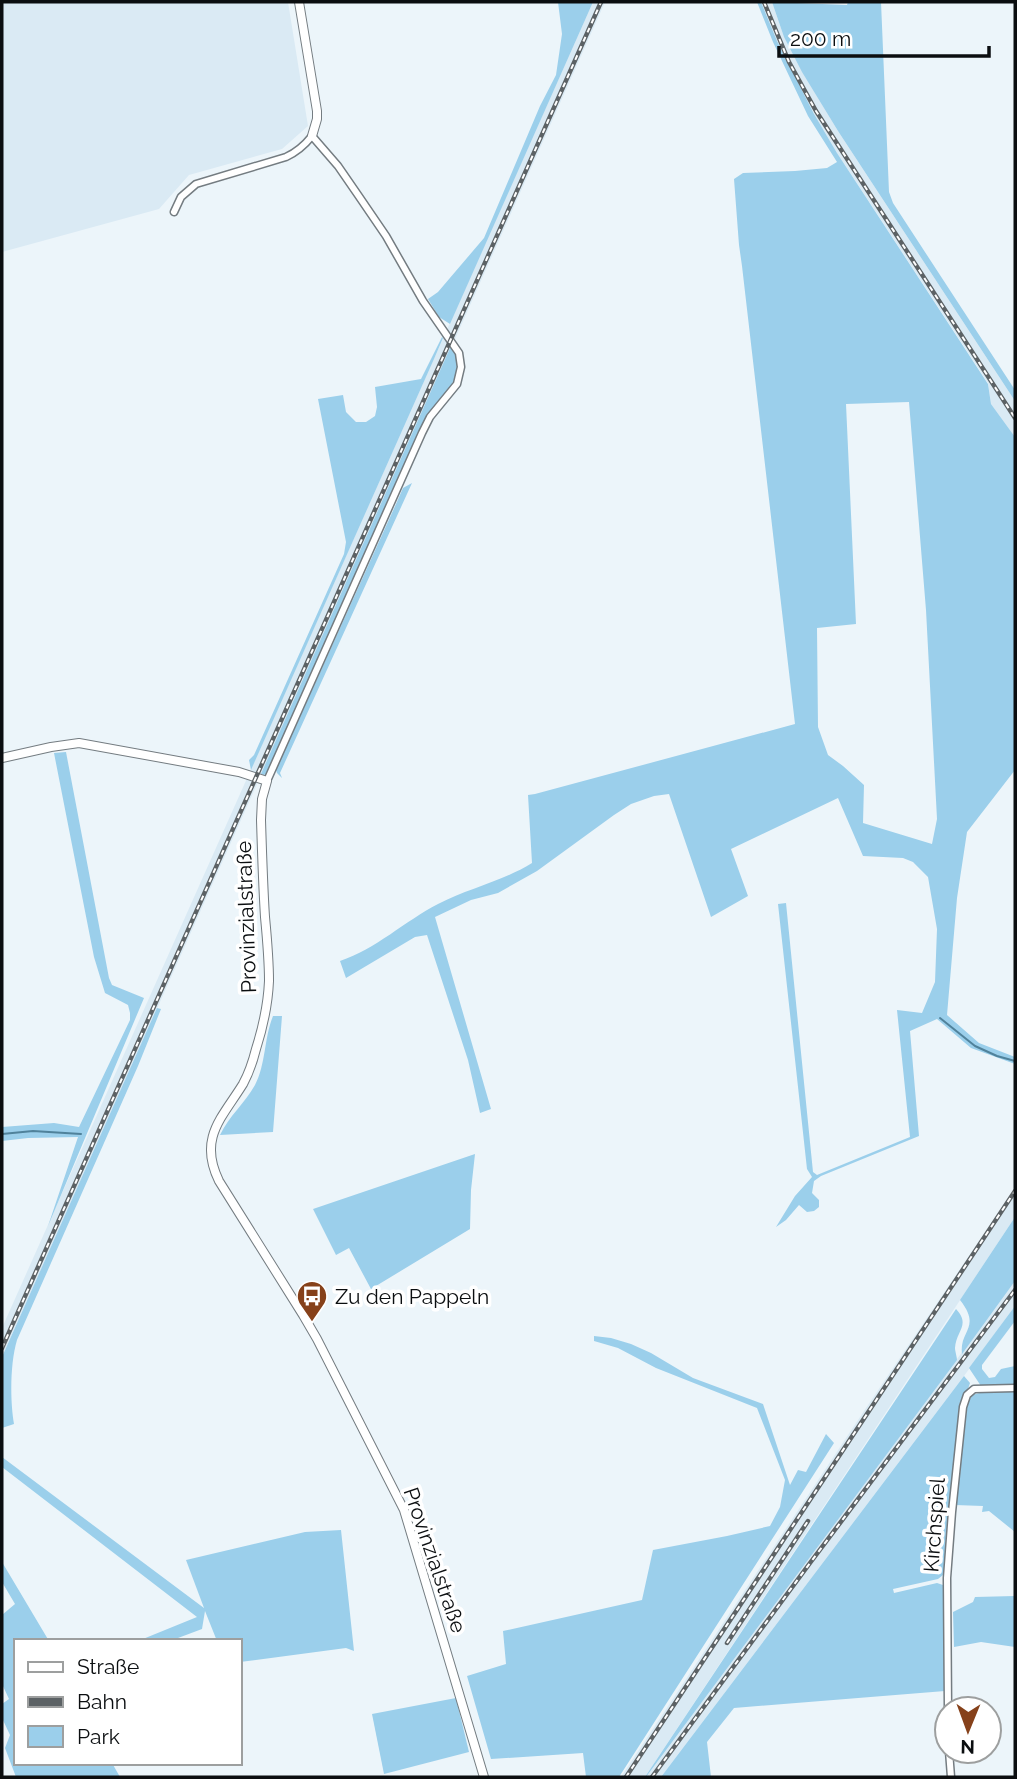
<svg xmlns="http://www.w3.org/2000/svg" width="1017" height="1779" font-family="Raleway,sans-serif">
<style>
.built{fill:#daeaf4}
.green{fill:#9bcfeb;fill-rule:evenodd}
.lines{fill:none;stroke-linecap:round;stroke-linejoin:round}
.stream{stroke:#50829b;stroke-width:2}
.street-casing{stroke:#747c81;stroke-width:9}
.secondary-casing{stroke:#747c81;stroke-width:10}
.street{stroke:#fff;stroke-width:6}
.secondary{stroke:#fff;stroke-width:8}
.rail-casing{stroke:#5c6265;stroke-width:4.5}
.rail{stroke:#fff;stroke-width:2;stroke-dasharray:5;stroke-linecap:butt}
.labels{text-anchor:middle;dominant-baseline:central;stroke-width:7;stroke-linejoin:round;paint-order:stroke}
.street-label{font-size:21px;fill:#0b0e10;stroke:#fff}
.poi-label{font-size:21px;fill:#0b0e10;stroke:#fff;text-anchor:start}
</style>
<rect width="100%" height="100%" fill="#ecf5fa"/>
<g class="built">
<path d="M2,2h286l20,124 -26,23 -93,26 -30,34 -157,43z"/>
<path d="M593,2h12l-603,1355v-29z"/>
<path d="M761,2h11l12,35 18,34 36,60 177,270v36l-24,-33 -3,-21 -151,-230 -23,-39 -37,-73z"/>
<path d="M1015,1188v29l-370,560h-24l243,-366z"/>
<path d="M1015,1281v25l-51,70 -303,401h-15z"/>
</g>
<g class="green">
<path d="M558,2h35l-143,322 -11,-7 -11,-18 10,-7 46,-54 56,-132 16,-31 6,-41z"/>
<path d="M757,2h4l16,39 37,73 23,39 151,231 3,20 24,33v333l-48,62 -10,66 -10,117 32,28 36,14v7l-44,-16 -34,-29 -27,12 9,105 -98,40 -7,5 -2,12 7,7v7l-5,4 -7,1 -8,-7 -13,15 -10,7 19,-31 17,-19 -5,-8 -29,-265 8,-1 27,269 4,3 93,-38 -13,-127 25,3 13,-31 2,-53 -9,-52 -15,-15 -10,-4 -40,-2 -25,-58 -107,51 17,47 -37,21 -42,-123 -15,2 -23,8 -17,11 -77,56 -39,22 -27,7 -36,17 56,192 -11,4 -12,-53 -41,-125 -12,2 -69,41 -6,-17c36,-12 65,-40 98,-57 31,-16 65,-23 94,-41l-4,-68 7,-1 260,-70 -53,-458 -3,-21 -5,-66 9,-6 52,-2 32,-3 10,-6 -29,-46 -35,-74zM909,402l17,208 11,209 -5,25 -69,-21 1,-38 -21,-19 -15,-11 -10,-28 -1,-99 39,-4 -10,-220z"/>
<path d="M772,2l75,3 1,-3h33l8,190 4,11 122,187v11l-177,-270 -36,-59 -18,-35z"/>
<path d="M442,337l1,1 -9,21 -183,411 -2,-10 5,-5 90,-201 2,-12 -28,-143 25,-4 3,17 10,10h10l9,-6 2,-9 -2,-20 46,-8z"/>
<path d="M451,346c17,27 -1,40 -17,60 -7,9 -11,21 -16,31l-149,335 -5,3 -3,-1z"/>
<path d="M412,483l-132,290 2,5 -5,-5 -1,-3 120,-266 7,-16z"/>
<path d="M66,752l43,226 3,7 32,13 -96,228 30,-89 -50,1 -26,3v-14l52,-4 25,4 51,-107v-7l-2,-8 -23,-12 -11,-36 -40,-204z"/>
<path d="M157,1008l4,1 -23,57 -121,274c-7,23 -7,61 -3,84l-12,4v-71z"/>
<path d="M273,1016h9l-9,116 -53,3c9,-19 25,-32 35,-50 11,-21 9,-47 18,-69z"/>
<path d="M475,1154l-4,36 -1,39 -99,60 -22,-41 -13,7 -23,-46z"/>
<path d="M1015,1217v64l-53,73c-3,-24 20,-26 -2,-54z"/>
<path d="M1015,1306v15l-33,44v4l7,9 6,-1 6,-8 14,-3v20h-34l-12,-18z"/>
<path d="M956,1309c15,16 0,22 -1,39 0,3 2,9 2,12l-311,417h-1z"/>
<path d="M594,1336l17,2 20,6 20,9 42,25 70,26 27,81 8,-15 8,2 20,-38 8,9 -215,334h-33l-3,-24 -92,6 -24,-83 39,-12 -3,-33 139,-31 11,-50 74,-14 43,-10 10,-19 5,-27 -28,-72 -101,-40 -38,-20 -24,-7z"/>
<path d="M964,1376l6,7 -3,9 -5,6 -3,14 -13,159 -3,4 -5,4 -45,10 1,4 43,-10 6,2 2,7v99l-211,17 -27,34 4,35h-50z"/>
<path d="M1015,1391v141l-26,-21 -7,1 1,-6 -28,-1 11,-98 6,-12 11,-3z"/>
<path d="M2,1457l202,151 -18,-48 119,-28 36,-2 13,121 -8,-3 -106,14v-21h-23l-12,-30 -3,18 -32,12h-32l59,-24 -195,-150z"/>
<path d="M2,1562l47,79h-33v122h96l8,14h-104l-11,-29 5,-13 -8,-17v-14l7,-5 -7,-15v-69l13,-11 -13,-22z"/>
<path d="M1015,1596v51l-34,-5 -27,5 -1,-35 20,-10 2,-5z"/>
<path d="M456,1698l13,54 -85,22 -12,-60z"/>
</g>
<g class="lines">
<g class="stream">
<path d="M940,1018l35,28 22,10 18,5"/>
<path d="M2,1134l31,-3 48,3"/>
</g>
<g class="street-casing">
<g id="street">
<path d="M174,212l7,-15 15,-13 90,-27c11,-5 18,-11 26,-21l26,30 20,29 28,41 37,65 36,52 2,14 -4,17 -27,33 -8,16 -155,348"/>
<path d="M948,1709l-1,-131 5,-66 11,-105 4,-12 7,-6 41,-1"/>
<path d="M949,1751l2,26"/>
</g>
</g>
<g class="secondary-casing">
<g id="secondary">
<path d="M299,2l18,109v8l-5,17"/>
<path d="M2,758l49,-11 28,-4 160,29 28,9 -5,18 -1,21c1,33 2,65 4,97 2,21 4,43 4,64 -1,23 -6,46 -13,68 -3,12 -7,24 -13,35 -21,34 -45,54 -24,97l84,134 14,24 87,171 80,267"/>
</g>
</g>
<use href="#street" class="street"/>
<use href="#secondary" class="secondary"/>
<g class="rail-casing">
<g id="rail">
<path d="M764,2l25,60 27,49 199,307"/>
<path d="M2,1348l599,-1346"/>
<path d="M727,1643l81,-122"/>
<path d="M626,1777l389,-586"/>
<path d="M652,1777l158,-214 205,-273"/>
</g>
</g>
<use href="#rail" class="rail"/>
</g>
<defs>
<g id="bus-pin" transform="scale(1.575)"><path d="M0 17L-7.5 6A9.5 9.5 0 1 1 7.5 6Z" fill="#86411a" stroke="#fff"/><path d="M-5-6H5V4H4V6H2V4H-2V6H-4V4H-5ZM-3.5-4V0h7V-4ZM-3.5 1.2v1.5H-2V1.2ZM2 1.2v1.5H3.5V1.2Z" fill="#fff"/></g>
</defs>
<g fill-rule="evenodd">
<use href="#bus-pin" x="312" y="1296"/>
</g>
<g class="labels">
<g class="street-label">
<text transform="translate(246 917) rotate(-92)">Provinzialstraße</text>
<text transform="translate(934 1525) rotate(-86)">Kirchspiel</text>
<text transform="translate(435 1560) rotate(71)">Provinzialstraße</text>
</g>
<g class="poi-label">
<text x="335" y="1296">Zu den Pappeln</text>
</g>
</g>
<rect width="1017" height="1779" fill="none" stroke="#0b0e10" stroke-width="7"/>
<rect x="14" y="1639" width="228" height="126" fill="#ffffff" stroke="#9d9f9f" stroke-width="2"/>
<rect x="28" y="1662" width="35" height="10" fill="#ffffff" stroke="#9d9f9f" stroke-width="2"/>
<text x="77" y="1674" font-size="21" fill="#0b0e10">Straße</text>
<rect x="28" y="1697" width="35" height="10" fill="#5c6265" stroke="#9d9f9f" stroke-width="2"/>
<text x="77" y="1709" font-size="21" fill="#0b0e10">Bahn</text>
<rect x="28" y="1726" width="35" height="21" fill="#9bcfeb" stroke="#9d9f9f" stroke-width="2"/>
<text x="77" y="1744" font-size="21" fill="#0b0e10">Park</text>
<g transform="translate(968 1730) rotate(181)"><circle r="33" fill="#ffffff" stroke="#9d9f9f" stroke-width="2"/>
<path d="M0-5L12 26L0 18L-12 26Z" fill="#86411a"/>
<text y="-10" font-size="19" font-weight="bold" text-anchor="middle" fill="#0b0e10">N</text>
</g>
<path d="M779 46v10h210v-10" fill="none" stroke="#0b0e10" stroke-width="3.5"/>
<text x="790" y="46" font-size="21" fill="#0b0e10" stroke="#ffffff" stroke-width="5" paint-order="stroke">200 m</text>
</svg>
